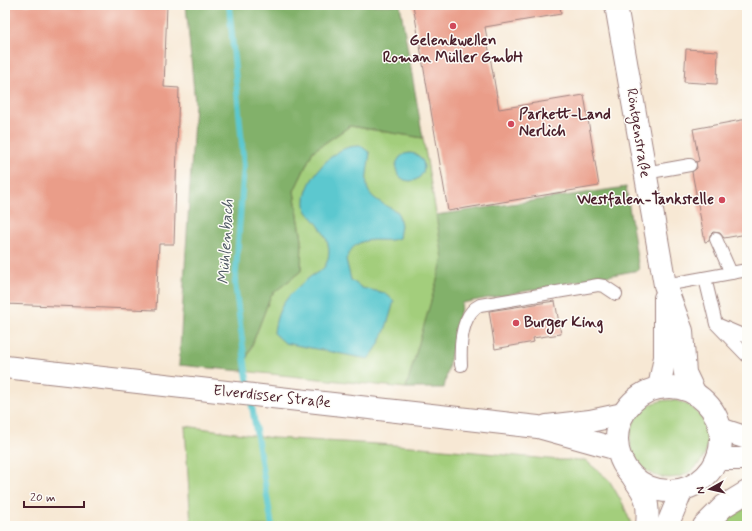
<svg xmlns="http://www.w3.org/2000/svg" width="752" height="531" font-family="Mynerve,sans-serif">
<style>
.green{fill:#a3ce7b;stroke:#767653}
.forest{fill:#82b16b;stroke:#66684b}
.water{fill:#5bc8cf;stroke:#52747d}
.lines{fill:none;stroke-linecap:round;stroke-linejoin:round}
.stream{stroke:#5bc8cf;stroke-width:6}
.building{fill:#ea9d89}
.service-casing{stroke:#a08480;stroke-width:14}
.minor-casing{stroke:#a08480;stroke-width:24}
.secondary-casing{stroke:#a08480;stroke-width:24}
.primary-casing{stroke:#a08480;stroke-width:24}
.service{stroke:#fff;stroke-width:12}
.minor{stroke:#fff;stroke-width:22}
.secondary{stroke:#fff;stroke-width:22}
.primary{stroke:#fff;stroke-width:22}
.poi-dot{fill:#d1495b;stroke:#fdfcf7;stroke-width:1.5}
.labels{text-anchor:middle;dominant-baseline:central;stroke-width:3;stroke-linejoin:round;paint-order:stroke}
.poi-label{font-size:15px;font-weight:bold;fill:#4a1f2b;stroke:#fdfcf7;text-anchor:start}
.street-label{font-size:15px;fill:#4a1f2b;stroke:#fdfcf7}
.water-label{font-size:16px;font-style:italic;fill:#505a64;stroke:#fdfcf7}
</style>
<rect width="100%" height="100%" fill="#fdfcf7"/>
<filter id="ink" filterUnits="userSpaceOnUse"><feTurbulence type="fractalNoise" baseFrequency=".025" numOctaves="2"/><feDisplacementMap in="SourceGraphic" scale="8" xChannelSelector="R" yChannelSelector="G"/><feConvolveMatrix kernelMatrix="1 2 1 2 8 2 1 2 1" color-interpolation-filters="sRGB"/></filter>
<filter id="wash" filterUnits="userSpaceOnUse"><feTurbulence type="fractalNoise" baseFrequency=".012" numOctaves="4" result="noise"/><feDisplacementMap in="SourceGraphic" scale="16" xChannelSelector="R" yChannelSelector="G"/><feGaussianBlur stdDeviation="0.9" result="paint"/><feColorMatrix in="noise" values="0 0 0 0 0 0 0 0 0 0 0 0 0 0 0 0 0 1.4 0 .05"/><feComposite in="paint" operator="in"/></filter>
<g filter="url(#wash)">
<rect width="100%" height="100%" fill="#f7e8d4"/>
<g class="green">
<path d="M350,126l73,12 21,121 -38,129 -164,-17 29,-76 30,-24 1,-31 -8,-49 19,-40z"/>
<circle cx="669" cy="439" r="39"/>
<path d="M185,426l88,12 138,8 148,14h26l24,20 14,24 9,22h-441z"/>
<path d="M747,507v19h-26l8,-9z"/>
</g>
<g class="forest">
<path d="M186,5h214l23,133 -73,-12 -37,25 -19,40 8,49 -1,31 -30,24 -29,76 -63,-6 16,-262z"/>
<path d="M626,187l13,83 -177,33 -18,85h-38l37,-129 -7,-44z"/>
</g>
<g class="water">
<path d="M361,146l9,7c-6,40 -8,40 28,59l3,13 -2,13c-15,6 -31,-3 -44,8 -4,2 -6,9 -9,13l5,21 11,8 23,5 9,8c-6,21 -11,42 -26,58l-83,-16 -11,-10c3,-28 15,-39 36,-56 4,-3 12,-6 15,-11 9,-16 1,-31 -9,-44 -3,-4 -8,-8 -10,-12 -7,-22 20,-55 40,-62 5,-2 11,-2 15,-2z"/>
<circle cx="410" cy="167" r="14"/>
</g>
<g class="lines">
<path class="stream" d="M229,5l15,161 -9,117 11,88 26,155"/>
</g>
<g id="blocks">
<g class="building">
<path d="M5,5h162l-3,82 15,1 -5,156h-15l-3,66 -151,-6z"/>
<path d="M413,5h147l1,9 -76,13 14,82 85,-14 15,91 -151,25z"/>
<path d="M686,49l32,2 -1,33 -33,-2z"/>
<path d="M747,119v115l-23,4 -4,-5 -7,-1 -3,3 -1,6 -4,1 -13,-70 5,-4 -1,-6 3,-1 -6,-32z"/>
<path d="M555,301l6,33 -28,4 1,4 -39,7 -6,-38z"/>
</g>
</g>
</g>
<g filter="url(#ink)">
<use href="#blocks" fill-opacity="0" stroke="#a08480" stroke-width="1"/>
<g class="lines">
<g class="service-casing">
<g id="service">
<path d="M645,173l45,-8"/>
<path d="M731,273l16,-3"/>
<path d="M705,278l11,46 31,32"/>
<path d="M665,285l66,-12 -15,-34"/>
<path d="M719,325l28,12"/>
<path d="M461,365c-1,-19 0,-51 19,-60l118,-20 6,1 12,8"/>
</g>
</g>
<g class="minor-casing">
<g id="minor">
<path d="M616,5l49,280 17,46 3,42 10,21"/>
<path d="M659,388l6,-31v-59"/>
</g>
</g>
<g class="secondary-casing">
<g id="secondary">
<path d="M5,367l533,60 79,22"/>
<circle cx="669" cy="439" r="52"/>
<path d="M547,426l43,-5 33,-7"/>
<path d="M720,429l27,9"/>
<path d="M717,459h30"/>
</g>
</g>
<g class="primary-casing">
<g id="primary">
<path d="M634,479c13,17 15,25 13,47"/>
<path d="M667,526l15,-36"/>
<path d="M704,526l20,-20 23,-14"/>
</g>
</g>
<use href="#service" class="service"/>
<use href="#minor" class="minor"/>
<use href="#secondary" class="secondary"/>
<use href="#primary" class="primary"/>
</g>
</g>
<g class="poi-dot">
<circle cx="453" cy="26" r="4"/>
<circle cx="511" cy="124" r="4"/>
<circle cx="722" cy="200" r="4"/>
<circle cx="516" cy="323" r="4"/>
</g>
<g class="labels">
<g class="poi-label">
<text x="453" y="41" text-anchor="middle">Gelenkwellen<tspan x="453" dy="17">Roman Müller GmbH</tspan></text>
<text x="519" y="115">Parkett-Land<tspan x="519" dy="17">Nerlich</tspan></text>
<text x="714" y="200" text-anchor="end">Westfalen-Tankstelle</text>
<text x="524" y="323">Burger King</text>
</g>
<g class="street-label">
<text transform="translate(638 133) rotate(81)">Röntgenstraße</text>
<text transform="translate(272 397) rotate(6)">Elverdisser Straße</text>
</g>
<g class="water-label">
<text transform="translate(226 242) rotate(-87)">Mühlenbach</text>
</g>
</g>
<rect width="752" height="531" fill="none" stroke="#fdfcf7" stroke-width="20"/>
<g transform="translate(710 489) rotate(262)" stroke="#fdfcf7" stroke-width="3" paint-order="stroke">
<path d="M0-3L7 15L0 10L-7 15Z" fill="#4a1f2b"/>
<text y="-6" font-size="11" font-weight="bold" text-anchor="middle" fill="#4a1f2b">N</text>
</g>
<path d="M24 501v6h60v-6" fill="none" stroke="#4a1f2b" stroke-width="2"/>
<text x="30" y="501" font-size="12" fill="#4a1f2b" stroke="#fdfcf7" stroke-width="3" paint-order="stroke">20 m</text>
</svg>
